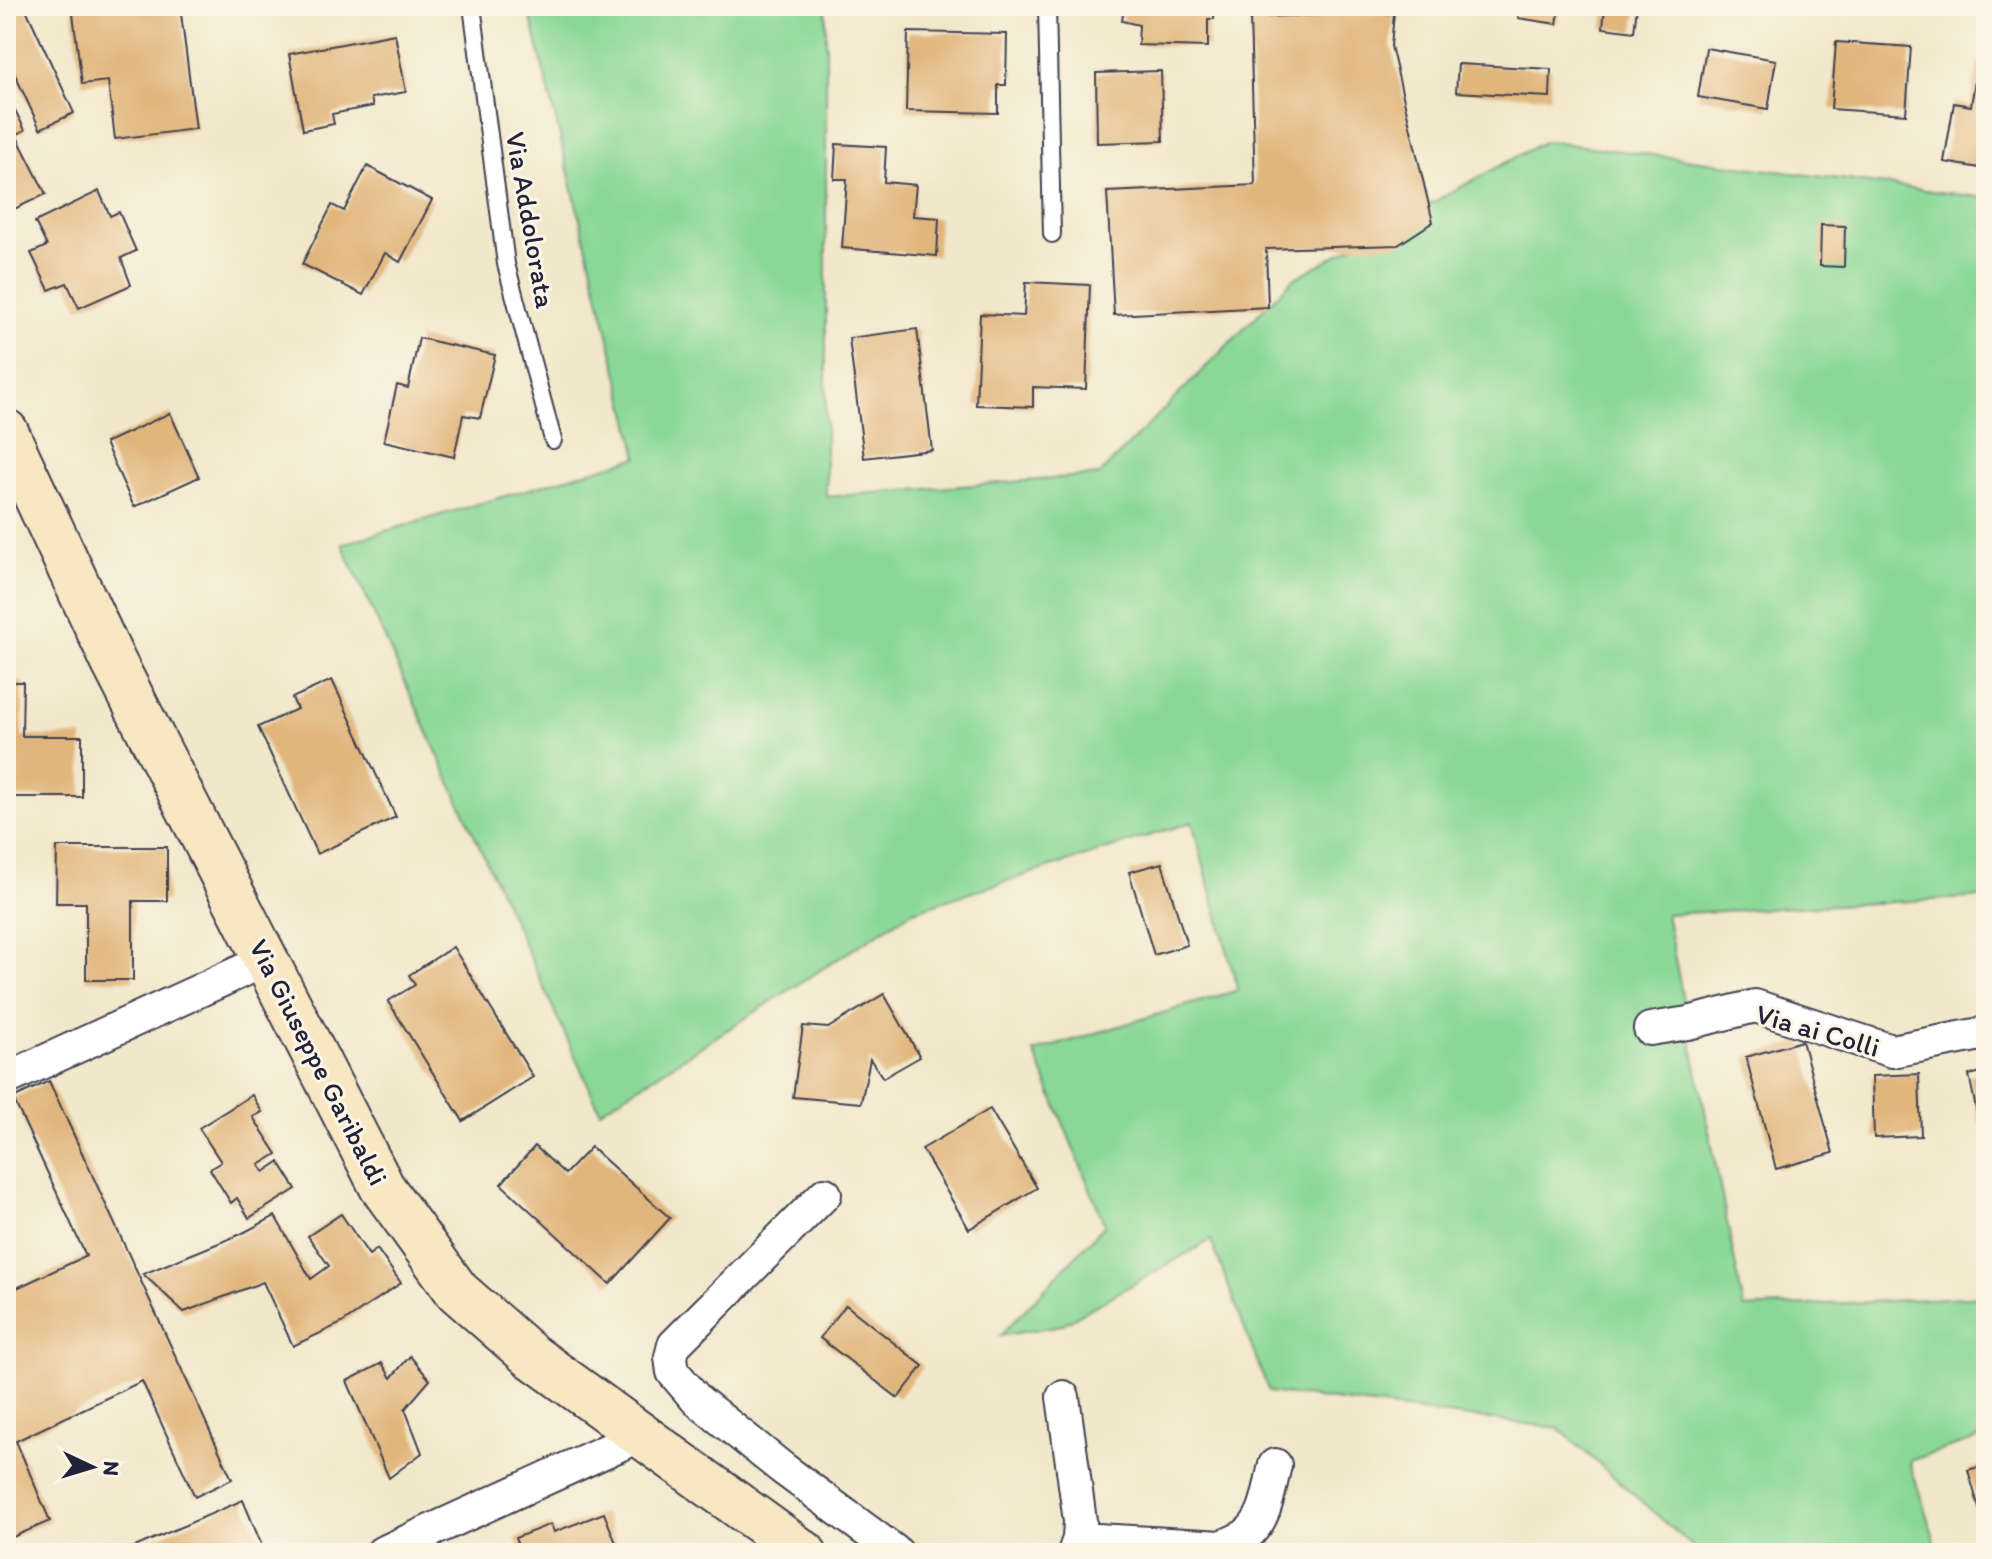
<svg xmlns="http://www.w3.org/2000/svg" width="1992" height="1559" font-family="Itim,sans-serif">
<style>
.green{fill:#89d896;stroke:#567d68;stroke-width:2}
.building{fill:#e1b67d}
.lines{fill:none;stroke-linecap:round;stroke-linejoin:round}
.lane-casing{stroke:#414050;stroke-width:20}
.street-casing{stroke:#414050;stroke-width:36}
.secondary-casing{stroke:#414050;stroke-width:48}
.lane{stroke:#fff;stroke-width:16}
.street{stroke:#fff;stroke-width:32}
.secondary{stroke:#f9e7c3;stroke-width:44}
.labels{text-anchor:middle;dominant-baseline:central;stroke-width:6;stroke-linejoin:round;paint-order:stroke}
.street-label{font-size:28px;fill:#22223b;stroke:#fcf5e5}
</style>
<rect width="100%" height="100%" fill="#fcf5e5"/>
<filter id="ink" filterUnits="userSpaceOnUse"><feTurbulence type="fractalNoise" baseFrequency=".0125" numOctaves="2"/><feDisplacementMap in="SourceGraphic" scale="16" xChannelSelector="R" yChannelSelector="G"/><feConvolveMatrix kernelMatrix="1 2 1 2 8 2 1 2 1" color-interpolation-filters="sRGB"/></filter>
<filter id="wash" filterUnits="userSpaceOnUse"><feTurbulence type="fractalNoise" baseFrequency=".006" numOctaves="4" result="noise"/><feDisplacementMap in="SourceGraphic" scale="32" xChannelSelector="R" yChannelSelector="G"/><feGaussianBlur stdDeviation="1.8" result="paint"/><feColorMatrix in="noise" values="0 0 0 0 0 0 0 0 0 0 0 0 0 0 0 0 0 1.4 0 .05"/><feComposite in="paint" operator="in"/></filter>
<g filter="url(#wash)">
<rect width="100%" height="100%" fill="#f1e7ca"/>
<path class="green" d="M528,6h298v491l273,-22 194,-196 252,-138 441,57v699l-320,17 78,394 242,-12v140l-77,25 30,92h-239l-142,-125 -289,-36 -58,-152 -150,85 -61,11 105,-111 -71,-173 204,-62 -46,-168 -279,89 -313,200 -258,-567 296,-87z"/>
<g id="blocks">
<g class="building">
<path d="M72,6h108l16,123 -81,10 -7,-58 -26,3z"/>
<path d="M1124,6h91l-1,13h-6v28l-70,-2 1,-20 -17,-4z"/>
<path d="M1520,6h40l-3,18 -39,-6z"/>
<path d="M1605,6h32l-3,26 -31,-4z"/>
<path d="M25,7l49,106 -34,16 -34,-74v-39z"/>
<path d="M1394,13l-3,33 42,176 -35,23 -132,4 2,58 -154,8 -7,-123 148,-7 -5,-168z"/>
<path d="M908,32l99,2 -1,51h-8v28l-92,-2z"/>
<path d="M395,34l11,58 -35,6 2,8 -41,8 2,10 -31,6 -14,-76z"/>
<path d="M1836,42l75,5 -5,67 -75,-5z"/>
<path d="M1706,48l70,12 -8,49 -70,-12z"/>
<path d="M1978,62l8,1v106l-42,-7 10,-59 17,3z"/>
<path d="M1458,64l93,5 -1,28 -94,-5z"/>
<path d="M1161,71l2,70 -66,2 -1,-70z"/>
<path d="M6,92l19,38 -9,5 30,59 -40,19z"/>
<path d="M836,144l50,3 -2,35 32,3 -3,31 26,2 -2,38 -95,-8 5,-69h-13z"/>
<path d="M367,166l65,34 -32,62 -15,-9 -22,42 -61,-31 30,-59 12,6z"/>
<path d="M99,191l11,25 9,-4 17,39 -15,7 10,27 -52,23 -12,-25 -18,7 -18,-37 16,-7 -12,-24z"/>
<path d="M1821,225l24,1 -1,41 -24,-1z"/>
<path d="M1026,282l64,3 -4,104 -53,-2v20l-57,-2 4,-91 44,2z"/>
<path d="M917,329l15,121 -68,8 -15,-120z"/>
<path d="M419,338l76,17 -15,63 -17,-3 -9,42 -70,-16 13,-56 11,3z"/>
<path d="M170,413l29,64 -65,30 -29,-64z"/>
<path d="M332,680l64,137 -79,37 -59,-127 39,-18 -5,-11z"/>
<path d="M6,682h17l-1,54h60v61h-76z"/>
<path d="M57,847h110v54h-34v79h-47v-77h-30z"/>
<path d="M1162,863l25,82 -33,10 -25,-83z"/>
<path d="M453,947l80,130 -70,44 -75,-120 27,-16 -6,-10z"/>
<path d="M884,994l36,63 -37,21 -13,-19 -9,44 -68,-6 10,-71 25,2z"/>
<path d="M1802,1041l31,112 -57,16 -30,-112z"/>
<path d="M1986,1071v51l-7,1 -10,-48z"/>
<path d="M1919,1074l2,62 -47,2 -2,-62z"/>
<path d="M49,1081l183,398 -37,18 -53,-116 -126,60 34,80 -44,19v-247l80,-37 -73,-158z"/>
<path d="M252,1095l10,17 -9,5 24,37 -18,11 5,7 15,-10 17,27 -47,29 -12,-20 -6,5 -21,-34 11,-7 -22,-34z"/>
<path d="M990,1109l47,79 -68,41 -47,-80z"/>
<path d="M535,1146l30,28 26,-27 79,71 -60,66 -109,-100z"/>
<path d="M341,1214l28,41 8,-6 24,34 -59,40 -49,23 -30,-64 -79,30 -41,-38 98,-40 34,-18 36,63 18,-13 -21,-30z"/>
<path d="M846,1305l77,61 -25,32 -78,-60z"/>
<path d="M410,1356l20,24 -25,29 17,44 -33,25 -42,-97 35,-18 9,15z"/>
<path d="M1986,1465v64h-1l-17,-59z"/>
<path d="M243,1500l22,53h-144z"/>
<path d="M604,1513l16,40h-99l-6,-15 36,-14 3,8z"/>
</g>
</g>
</g>
<g filter="url(#ink)">
<use href="#blocks" fill-opacity="0" stroke="#414050" stroke-width="2"/>
<g class="lines">
<g class="lane-casing">
<g id="lane">
<path d="M472,6l34,258 47,176"/>
<path d="M1047,6l5,228"/>
</g>
</g>
<g class="street-casing">
<g id="street">
<path d="M1650,1029l38,-6 67,-17 137,45 94,-18"/>
<path d="M6,1079l260,-119"/>
<path d="M825,1194l-151,151 -3,12 2,15 24,28 85,68 115,85"/>
<path d="M1063,1397l17,124 -1,18 -5,14"/>
<path d="M1079,1539l143,8c8,-4 17,-7 24,-12 21,-16 23,-46 29,-70"/>
<path d="M382,1553l259,-118"/>
</g>
</g>
<g class="secondary-casing">
<path id="secondary" d="M6,432l107,229 269,526 75,104 73,64 274,198"/>
</g>
<use href="#lane" class="lane"/>
<use href="#street" class="street"/>
<use href="#secondary" class="secondary"/>
</g>
</g>
<g class="labels">
<g class="street-label">
<text transform="translate(531 220) rotate(80)">Via Addolorata</text>
<text transform="translate(1818 1030) rotate(16)">Via ai Colli</text>
<text transform="translate(319 1062) rotate(63)">Via Giuseppe Garibaldi</text>
</g>
</g>
<rect width="1992" height="1559" fill="none" stroke="#fcf5e5" stroke-width="32"/>
<g transform="translate(92 1467) rotate(94)" stroke="#fcf5e5" stroke-width="6" paint-order="stroke">
<path d="M0-6L14 30L0 20L-14 30Z" fill="#22223b"/>
<text y="-12" font-size="22" font-weight="bold" text-anchor="middle" fill="#22223b">N</text>
</g>
</svg>
